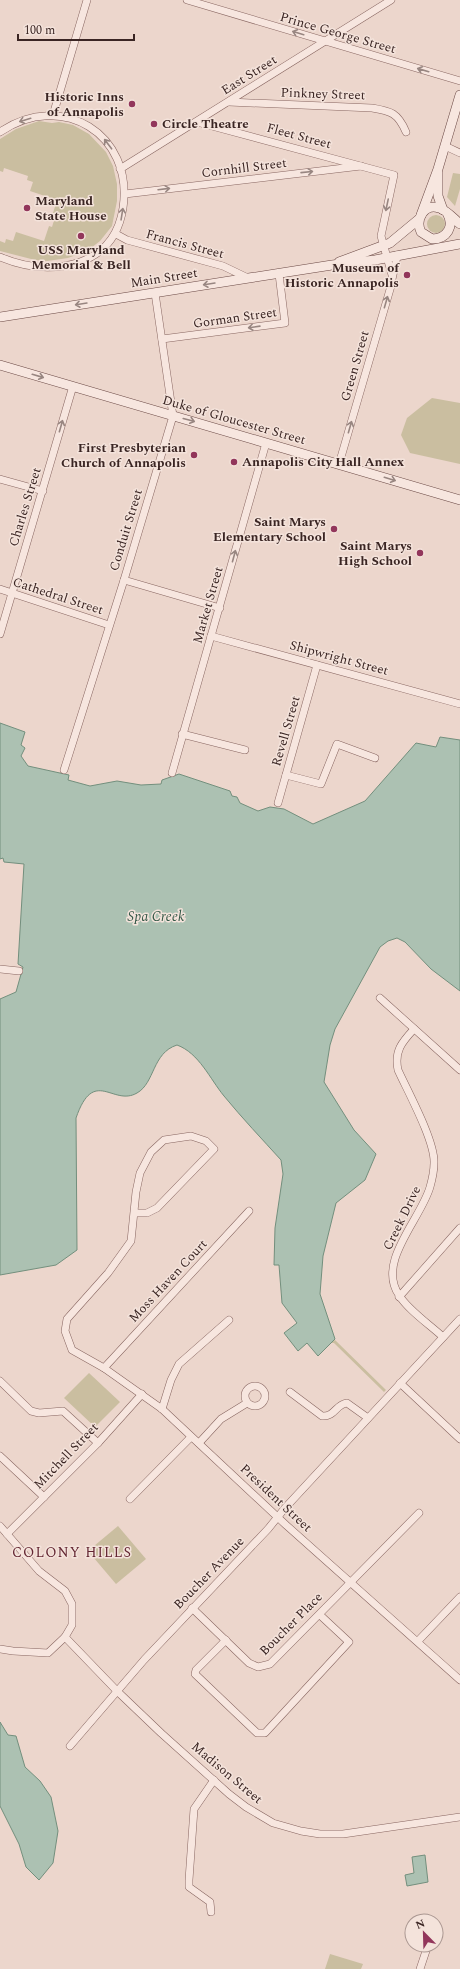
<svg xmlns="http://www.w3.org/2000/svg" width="460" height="1969" font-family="Spectral,serif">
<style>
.green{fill:#cabea0}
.water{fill:#acc1b2;stroke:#738f7d}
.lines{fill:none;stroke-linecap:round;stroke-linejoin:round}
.street-casing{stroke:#886661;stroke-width:8}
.secondary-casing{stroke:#6a4844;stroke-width:10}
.street{stroke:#f7e6df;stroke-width:7}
.secondary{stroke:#f7e6df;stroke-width:9}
.oneway{stroke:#988681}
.poi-dot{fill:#92365b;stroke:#f4e3db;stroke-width:1.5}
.labels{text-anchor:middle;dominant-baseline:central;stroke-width:3;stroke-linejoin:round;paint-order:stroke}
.street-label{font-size:13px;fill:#3a2523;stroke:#f4e3db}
.poi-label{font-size:13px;font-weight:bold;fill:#3a2523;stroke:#f4e3db;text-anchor:end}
.water-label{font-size:14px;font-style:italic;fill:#345847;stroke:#f4e3db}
.neighbourhood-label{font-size:14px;letter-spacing:1px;fill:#632632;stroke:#f4e3db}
</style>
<rect width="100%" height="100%" fill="#ecd6cc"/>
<g class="green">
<path d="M39,121l13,2 7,-1 14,3 16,9 17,18 7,14 4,18v17l-5,25 -12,15 -13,10 -19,7 -21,3 -12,-1 -35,-9v-10l5,2 1,-4 7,2 3,-9 28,9 5,-15 3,1 4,-13 -3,-1 4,-13 -27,-9 3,-9 -6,-2 1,-4 -24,-8 -1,4 -3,-1v-32l16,-10z"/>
<path d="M453,173l7,1v15l-5,17 -8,-9z"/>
<circle cx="436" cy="224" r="9"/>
<path d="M432,398l28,5v61l-50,-11 -9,-18 6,-17z"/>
<path d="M335,1340l51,50 -2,2 -50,-49h-5z"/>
<path d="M89,1373l31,29 -25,25 -31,-29z"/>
<path d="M118,1526l28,33 -30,25 -28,-33z"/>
<path d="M330,1954l33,10 -2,5h-36z"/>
</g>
<g class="water">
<path d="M0,723l25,9 -4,13 4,3 -4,8 7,10 41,9 -1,5 22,6 27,-5 24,4 20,-1 1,-4 17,-6 51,17 2,5 5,1 3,6 18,8 12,-4 14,2 29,15 52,-23 51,-58 20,4 4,-10 20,3v251l-29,-22 -26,-27 -8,-4 -9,3 -8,6 -45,82 -5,16 -6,37 30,48 22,24 -11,26 -29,23 -13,53 -3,38 15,45 -17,17 -11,-13 -9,8 -14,-18 13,-10 -15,-20 -3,-38h-5l1,-37 8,-54 -2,-14c-19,-21 -39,-42 -57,-64 -14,-17 -25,-43 -47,-51 -25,8 -22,38 -40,48 -24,14 -43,-27 -61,25l1,132 -21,15 -56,10v-276l16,-7 7,-25 -5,-3 6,-100 -20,-2 -1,-4 -3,1z"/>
<path d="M0,1722l8,13 8,1 9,31 15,14 11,16 7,34 -5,32 -14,17 -13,-13 -7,-23 -19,-38z"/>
<path d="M425,1855l3,27 -21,4 -2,-11 9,-2 -2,-16z"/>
</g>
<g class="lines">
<g class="street-casing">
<g id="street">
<path d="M187,0l273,81"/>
<path d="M229,102l143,6c19,3 26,5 34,24"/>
<path d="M53,115l34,-115"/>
<path d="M197,122l197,53 -13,61 11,39"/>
<path d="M0,132c62,-42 134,2 123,76 -4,26 -18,45 -43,54 -27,9 -54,6 -80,-5"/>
<path d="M445,146l15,7"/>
<path d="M120,169l271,-169"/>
<path d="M125,194l236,-28"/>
<path d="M116,234l11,6 96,26 25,12"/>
<path d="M162,339l123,-16 -6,-49"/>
<path d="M339,464l52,-178c1,-11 5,-20 6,-31"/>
<path d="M0,479l43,12"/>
<path d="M124,580l96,28"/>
<path d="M0,589l109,36"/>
<path d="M0,634l73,-248"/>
<path d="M211,636l249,68"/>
<path d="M182,734l63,16"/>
<path d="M64,770l60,-190 49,-164 -18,-123"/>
<path d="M172,773l94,-330"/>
<path d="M286,775l35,9 16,-40 38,14"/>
<path d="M278,803l39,-138"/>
<path d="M0,969l19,2"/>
<path d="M380,998l80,72"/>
<path d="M414,1029c-12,13 -20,22 -16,41 10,22 37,71 36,93 0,8 -2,17 -4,24 -9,32 -54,75 -31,108 8,14 31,30 44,42"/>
<path d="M134,1213h13l10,-5 57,-59 -8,-8 -15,-5 -27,4 -13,12 -11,21 -4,19 -5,49 -23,32 -41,46 -2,12 7,19 32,18 58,41 124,116 174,155"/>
<path d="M399,1297l61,-69"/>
<path d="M104,1368l145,-157"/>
<path d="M0,1381l31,30 8,2 24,-2 35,32"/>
<path d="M400,1383l60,56"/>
<circle cx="255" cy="1396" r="10"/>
<path d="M290,1392l32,24c13,1 14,-12 25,-13l21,15"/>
<path d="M162,1409l9,-29 8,-16 50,-44"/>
<path d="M199,1443l22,-24 26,-16"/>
<path d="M0,1456l44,41"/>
<path d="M130,1499l61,-62"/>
<path d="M0,1526l39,45 26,20 7,13v21l-7,12 -17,16 -35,-2 -13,-2"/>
<path d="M7,1534l91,-91 44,-49"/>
<path d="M192,1608l57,55 9,4 12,-3 149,-151"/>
<path d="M65,1637l52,54 44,42 68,61 17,13 27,16 28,8 19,3h23l117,-17"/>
<path d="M226,1640l-30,30 -1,4 62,59h8l84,-91 -29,-27"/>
<path d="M418,1641l42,-44"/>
<path d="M70,1746l74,-86 124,-131 17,-21 175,-189"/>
<path d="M211,1912l-1,-10 -21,-15v-7l5,-71 20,-29"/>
<path d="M420,1969l8,-24"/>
</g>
</g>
<g class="secondary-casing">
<g id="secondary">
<path d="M438,172v24l5,14"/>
<path d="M447,213c8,13 0,26 -15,26l-11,-7c-6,-12 3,-29 18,-24 8,2 15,11 21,16"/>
<path d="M421,215l17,-46 22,-74"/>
<path d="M339,262l51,-19 29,-24"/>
<path d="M0,317l332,-52 43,-5 85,-16"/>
<path d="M0,365l460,135"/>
</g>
</g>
<use href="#street" class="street"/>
<use href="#secondary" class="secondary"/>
</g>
<defs><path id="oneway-shaft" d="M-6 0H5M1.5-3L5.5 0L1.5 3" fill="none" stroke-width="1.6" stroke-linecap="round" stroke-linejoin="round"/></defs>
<g class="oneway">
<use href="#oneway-shaft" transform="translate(298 33) rotate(-163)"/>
<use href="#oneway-shaft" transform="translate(423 70) rotate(-164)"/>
<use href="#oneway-shaft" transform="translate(25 120) rotate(163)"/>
<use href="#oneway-shaft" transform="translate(108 144) rotate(-127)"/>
<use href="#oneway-shaft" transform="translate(307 172) rotate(-6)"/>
<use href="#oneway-shaft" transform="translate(164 189) rotate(-7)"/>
<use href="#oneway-shaft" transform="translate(387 205) rotate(102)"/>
<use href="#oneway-shaft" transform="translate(122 214) rotate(-81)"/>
<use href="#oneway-shaft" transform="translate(209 284) rotate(171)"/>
<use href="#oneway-shaft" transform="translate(386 302) rotate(-74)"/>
<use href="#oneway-shaft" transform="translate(81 304) rotate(171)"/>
<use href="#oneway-shaft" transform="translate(254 327) rotate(172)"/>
<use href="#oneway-shaft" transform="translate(38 376) rotate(16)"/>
<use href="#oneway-shaft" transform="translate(189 420) rotate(15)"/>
<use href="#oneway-shaft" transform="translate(61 426) rotate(-74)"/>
<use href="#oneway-shaft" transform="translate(350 427) rotate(-74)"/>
<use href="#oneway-shaft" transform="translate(390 479) rotate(17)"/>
<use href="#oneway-shaft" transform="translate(234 556) rotate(-75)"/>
</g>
<g class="poi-dot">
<circle cx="132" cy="104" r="4"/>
<circle cx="154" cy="124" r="4"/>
<circle cx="27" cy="208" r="4"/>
<circle cx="81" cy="236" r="4"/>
<circle cx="407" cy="275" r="4"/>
<circle cx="194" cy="455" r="4"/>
<circle cx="234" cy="462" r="4"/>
<circle cx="334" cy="529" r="4"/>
<circle cx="420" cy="553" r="4"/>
</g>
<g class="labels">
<g class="street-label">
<text transform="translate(338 33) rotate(16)">Prince George Street</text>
<text transform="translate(249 75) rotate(-32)">East Street</text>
<text transform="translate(323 94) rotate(2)">Pinkney Street</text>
<text transform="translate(299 136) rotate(15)">Fleet Street</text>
<text transform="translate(244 168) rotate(-7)">Cornhill Street</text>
<text transform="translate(185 244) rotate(15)">Francis Street</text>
<text transform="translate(164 278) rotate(-9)">Main Street</text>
<text transform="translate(235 318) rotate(-8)">Gorman Street</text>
<text transform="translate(355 366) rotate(-74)">Green Street</text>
<text transform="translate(234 420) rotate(16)">Duke of Gloucester Street</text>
<text transform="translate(25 507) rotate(-73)">Charles Street</text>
<text transform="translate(126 530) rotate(-73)">Conduit Street</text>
<text transform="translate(58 596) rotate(18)">Cathedral Street</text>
<text transform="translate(208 605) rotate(-74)">Market Street</text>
<text transform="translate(339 658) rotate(15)">Shipwright Street</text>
<text transform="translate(286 731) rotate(-74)">Revell Street</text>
<text transform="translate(402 1218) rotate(-64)">Creek Drive</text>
<text transform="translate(168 1281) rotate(-47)">Moss Haven Court</text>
<text transform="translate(66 1456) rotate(-46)">Mitchell Street</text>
<text transform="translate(276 1498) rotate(43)">President Street</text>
<text transform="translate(209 1573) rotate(-46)">Boucher Avenue</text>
<text transform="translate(291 1624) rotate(-45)">Boucher Place</text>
<text transform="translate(227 1773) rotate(40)">Madison Street</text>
</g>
<g class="poi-label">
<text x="124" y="97">Historic Inns<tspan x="124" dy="15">of Annapolis</tspan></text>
<text x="162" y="124" text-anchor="start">Circle Theatre</text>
<text x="35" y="201" text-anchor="start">Maryland<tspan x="35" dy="15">State House</tspan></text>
<text x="81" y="250" text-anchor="middle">USS Maryland<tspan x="81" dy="15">Memorial &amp; Bell</tspan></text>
<text x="399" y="268">Museum of<tspan x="399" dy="15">Historic Annapolis</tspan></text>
<text x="186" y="448">First Presbyterian<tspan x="186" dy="15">Church of Annapolis</tspan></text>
<text x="242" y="462" text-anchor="start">Annapolis City Hall Annex</text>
<text x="326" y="522">Saint Marys<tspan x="326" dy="15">Elementary School</tspan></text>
<text x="412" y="546">Saint Marys<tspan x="412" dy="15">High School</tspan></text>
</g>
<g class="water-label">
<text x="156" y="916">Spa Creek</text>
</g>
<g class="neighbourhood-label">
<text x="72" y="1552">COLONY HILLS</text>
</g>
</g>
<g transform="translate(424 1933) rotate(337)"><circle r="19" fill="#f4e3db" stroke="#aa9791"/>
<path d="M0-3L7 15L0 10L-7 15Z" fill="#92365b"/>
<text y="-6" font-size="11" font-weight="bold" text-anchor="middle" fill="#3a2523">N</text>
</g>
<path d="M18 34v6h116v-6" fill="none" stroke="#3a2523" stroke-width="2"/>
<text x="24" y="34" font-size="12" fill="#3a2523" stroke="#f4e3db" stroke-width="3" paint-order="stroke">100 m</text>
</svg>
